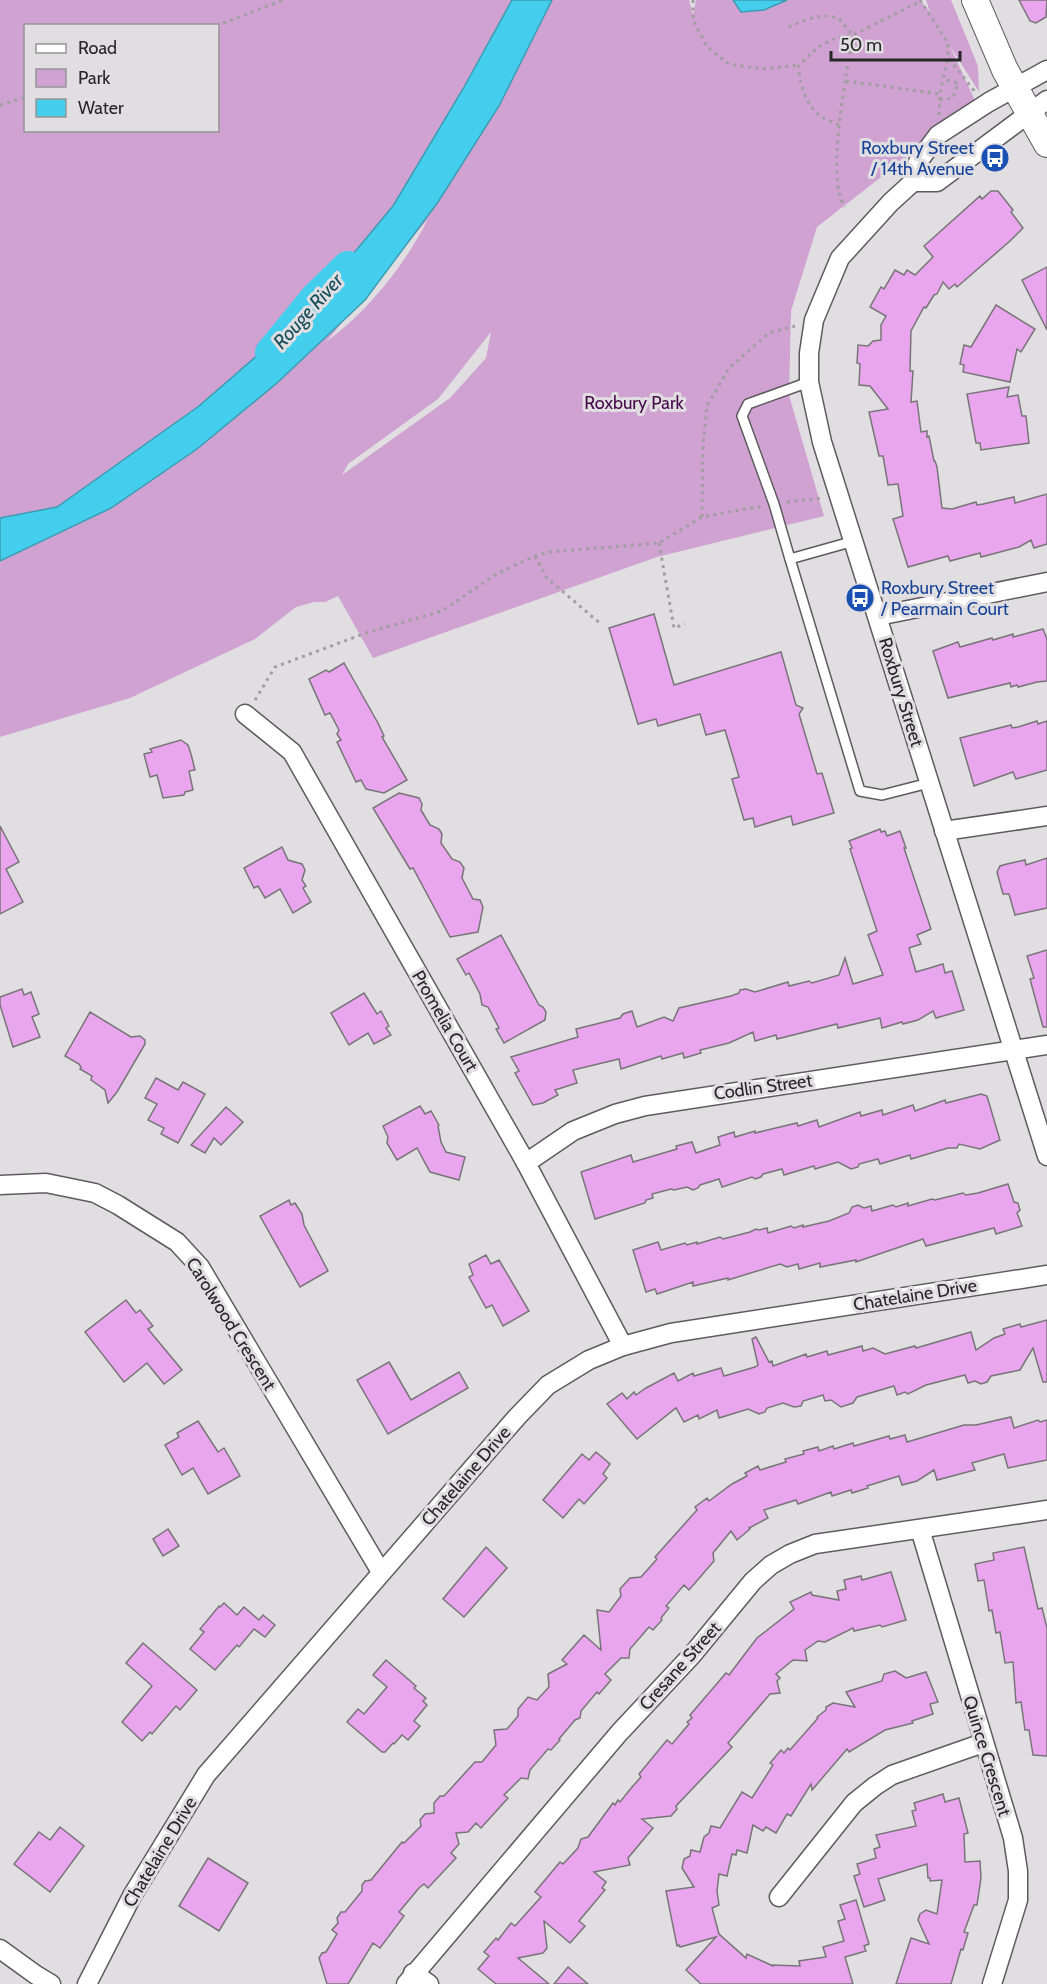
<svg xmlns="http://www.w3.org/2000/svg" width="1047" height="1984" font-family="Cabin,sans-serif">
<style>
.green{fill:#cfa2d2;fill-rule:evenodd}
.water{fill:#44ceed;stroke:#3b9cb2;stroke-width:1.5}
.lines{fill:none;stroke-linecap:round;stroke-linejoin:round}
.river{stroke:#44ceed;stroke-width:32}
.building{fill:#e9a5ee;stroke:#787578;stroke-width:1.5}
.lane-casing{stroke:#5e5b5e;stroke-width:12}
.street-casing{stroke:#5e5b5e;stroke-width:21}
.secondary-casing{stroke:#5e5b5e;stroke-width:28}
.path{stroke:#a19ea1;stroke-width:3;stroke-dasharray:3 4.5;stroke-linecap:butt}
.lane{stroke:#fff;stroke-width:9}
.street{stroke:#fff;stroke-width:18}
.secondary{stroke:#fff;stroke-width:26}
.labels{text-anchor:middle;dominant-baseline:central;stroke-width:6;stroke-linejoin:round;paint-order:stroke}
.transit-label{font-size:18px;fill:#164399;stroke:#e1dee2;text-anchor:end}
.park-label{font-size:18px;fill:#47094c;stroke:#e1dee2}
.street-label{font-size:18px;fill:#272627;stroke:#e1dee2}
.water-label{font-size:20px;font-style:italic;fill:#164f5c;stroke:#e1dee2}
</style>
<rect width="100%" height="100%" fill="#e1dee2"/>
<path class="green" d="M0,0h689l4,15 3,-15h224l10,12 -4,-12h25l27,66 1,26 -29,-46 26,57 -159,124 -26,84 -2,84 35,121 -167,41 -284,101 -35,-62 -13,6h-11l-18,5 -41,32 -125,59 -130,39zM26,26h192v104h-192zM428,219c-24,47 -59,91 -102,123zM491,332l-5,26 -36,40 -108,77 6,-11 90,-65z"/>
<g class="water">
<path d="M512,0h40l-53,106 -61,96 -73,98 -88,83 -80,66 -86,59 -111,53v-43l57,-11 142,-101 100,-87 94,-113 70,-117z"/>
<path d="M733,0h54l-23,10 -23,2z"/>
</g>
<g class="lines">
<path class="river" d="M271,353l46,-56 31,-30"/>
</g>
<g class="building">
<path d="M1019,0h28l-1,17 -10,6 -6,-2z"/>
<path d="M991,191h7l15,19 -2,2 12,16 -13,13 -53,46 -2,-3 -6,5 -6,-7 -6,12 -3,1 -8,13 -2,-1 -13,24 -1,40h3l-2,31 6,-1 4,31 6,-1v6l2,-1 5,25h1l2,6 5,41 10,1 24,-7 1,3 6,-1 31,-7 1,6 32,-9v50l-13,4 -3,-8 -12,7 -38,10 -1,-4 -30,8 -2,-5 -40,11 -15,-48 10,-3 -5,-32 -10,1 -5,-29h-4l-10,-44 19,-3 -18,-23 -11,-1 1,-21 -3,-1 1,-18 10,1 5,-5 8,-1v-15l5,-9 -16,-9 11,-20 3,2 11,-19 9,5 3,-5 8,5 18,-18 -9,-11 56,-50 2,3z"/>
<path d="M1047,267v63l-25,-50z"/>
<path d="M996,305l39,24 -14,23 -4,-3 -7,33 -47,-10 1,-7 -4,-1 4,-19 7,2z"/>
<path d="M1009,387l-2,10 11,-2 4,21h4l3,27 -48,7 -1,-7h-4l-9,-49z"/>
<path d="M654,614l20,71 107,-33 15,53 7,3 -4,6 18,60 5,-1 12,40 -41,12 -2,-9 -36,11 -2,-9 -9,2 -12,-41 7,-2 -14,-47 -19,5 -6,-21 -42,12 -2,-7 -18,5 -29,-96z"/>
<path d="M1043,629l4,10v42l-10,1 -19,5 -1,-2 -6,2 -1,-4 -62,15 -15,-47 25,-9 2,5 32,-9 1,2 20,-6v3z"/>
<path d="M344,663l34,60 6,13 -2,1 25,43 -23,13 -18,-4 -5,-9 -5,2 -19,-40 4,-2 -4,-6 2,-4 -9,-17 -5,2 -16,-36 17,-9 3,2z"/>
<path d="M1037,721l1,3 9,-3v49l-31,9 -3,-7 -39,14 -14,-48 51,-13 1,3 6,-1z"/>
<path d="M181,740l7,5 3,9 4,16 -6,1 4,19 -8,2 -1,3 -21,3 -6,-23 -7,2 -6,-23 8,-2 -2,-3z"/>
<path d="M399,793l20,5 3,6 -1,6 9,15 9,4 3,5 -1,9 11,16 8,3 4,6 -2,10 11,21 7,1 3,7 -5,25 -28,5 -37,-69 -3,1 -37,-61z"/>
<path d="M0,826l19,36 -13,7 17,33 -23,12z"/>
<path d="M880,829l1,3 4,-1 2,5 13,-5 6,17h-2l27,81 -14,6 4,9 -12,4 7,24 27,-8 2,9 7,-2 12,39 -28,8 -3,-7 -15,9 -15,4 -1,-2 -20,6 -2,-10 -42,10 -1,-4 -60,15 -1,-4 -21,6 -2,-9 -24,11 -29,7 1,3 -17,5 -1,-5 -21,6 -1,-3 -40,13 -2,-10 -46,11 4,13 -22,7 3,5 -15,8 -10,2 -18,-32 4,-2 -8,-14 67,-20 -2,-8 44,-11 3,-4 9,-3 5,16 27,-10 9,4 6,-13 52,-12 8,-3 1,-3 6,-1 9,3 33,-10 1,4 20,-5 3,2 27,-8 6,-17 8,26 30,-9 -15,-40 9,-4 -27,-82 2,-1 -3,-7z"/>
<path d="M282,847l6,13 14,4 3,6 -3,10 4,6 -3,2 8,14 -18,11 -13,-24 -15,9 -7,-12 -4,2 -10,-20z"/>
<path d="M1047,858v50l-32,7 -6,-21h-6l-6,-22 3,-6 7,-2 18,-4 1,5z"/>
<path d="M501,935l38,70 4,2 3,5 -1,8 -41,23 -8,-14 3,-1 -11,-21 -6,-2 -2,-11 -11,-21 -3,2 -9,-16z"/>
<path d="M1047,950v77h-4l-13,-48 4,-1 -7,-22z"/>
<path d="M22,989l2,6 7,-3 8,22 -7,3 8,20 -27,10 -13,-42v-8z"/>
<path d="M364,993l13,21 4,-3 8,15 -3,2 5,7 -17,9 -6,-11 -19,12 -18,-32z"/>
<path d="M90,1012l41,25 9,-1 5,4v4l-28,48 -9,11 -3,-13 -14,-10 1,-4 -12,-7 1,-2 -2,-3 -14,-8z"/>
<path d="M156,1078l22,12 5,-8 22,12 -27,49 -17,-9 3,-6 -16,-8 9,-16 -12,-6z"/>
<path d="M981,1094l6,2 13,44 -20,9 -21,-5 -2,4h-9l-37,11 -1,-4 -30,9 -2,-5 -19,5 -1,3 -7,2 -13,-7 -23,7 -1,-3 -30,9 -2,-6 -19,5 -2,3 -6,2 -3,-2 -30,10 -3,-8 -19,6 -2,3 -5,2 -6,-3 -13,3 -3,-1 -19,5 1,4 -7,2 -1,3 -50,16 -14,-47 50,-17 2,7 44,-13 -1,-3 16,-4 4,11 24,-8 -2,-8 16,-5 1,5 20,-6v2l42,-10 1,3 19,-6 2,7 41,-15 1,4 21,-6 1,5 30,-10 2,6 30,-11 1,3z"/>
<path d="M420,1106l5,8 6,-3 8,14 -1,1 3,16 5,10 19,5 -6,23 -29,-8 -13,-24 -20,12 -10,-17 1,-6 -5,-11z"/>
<path d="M226,1107l17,15 -22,23 -7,-7 -9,15 -14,-8z"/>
<path d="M1008,1184l6,18 4,1 2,7 -3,3 5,13 -26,8 -2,-6 -68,18 -3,-7 -67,23v-2l-36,7v-4l-21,6 -1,-5 -11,3 -7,-3 -52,16v-2l-35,8v-4l-36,12 -2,-5 -9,3 -13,-42 25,-8 3,8 24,-7 2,2 10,-3v2l23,-7 3,2 27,-7 6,-3 3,1 8,-2 1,5 23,-7 3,2 9,-3v2l26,-6 20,-8 3,-6 6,-2 6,3 7,-2 1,5 21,-6 3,2 12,-4v3l24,-7 3,1 28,-7 3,2 12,-2z"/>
<path d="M289,1200l2,5 4,-2 7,11 2,11 24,46 -28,16 -40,-71z"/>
<path d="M486,1255l5,9 8,-4 30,51 -26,15 -11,-21 -6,3 -17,-31 4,-2 -4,-11z"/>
<path d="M126,1300l10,13 4,-3 13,16 -5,3 34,41 -18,14 -17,-21 -23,19 -39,-50z"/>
<path d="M1047,1320v62h-4l-10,-34 -13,22 -29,6 -4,6 -6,2 -6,-3 -7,2 -3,-8 -39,10 -18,9 -3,-2 -8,3 -3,-9 -37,11 -4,6 -12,4 -10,-7 -6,1 -2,-6 -20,6 -2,5 -7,1 -11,-4 -16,5 -2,4 -6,2 -11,-5 -29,9 -2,-8 -18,9 -1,-4 -14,7 -8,-14 -39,31 -30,-35 15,-11 5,6 7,-7 2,3 10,-7 28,-15 4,8 15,-8 1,3 27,-8 3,8 31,-9 3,-2 -6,-26 4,-2 13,25 3,-1 1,5 33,-12 1,3 20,-6 1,4 34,-9 1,5 10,-3 12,6 30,-8 1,2 55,-16 5,18 18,-12 11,-4 -2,-5 17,-5 1,3z"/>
<path d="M389,1362l22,38 48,-28 9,16 -80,46 -31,-54z"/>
<path d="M1011,1417l3,11 24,-8 2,2 7,-2v40l-39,8 -4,-14 -32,9 3,7 -38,10 -3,-10 -17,11 -15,4 -3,-9 -32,10 1,2 -16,5 -1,-3 -19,6 -1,-4 -33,12 -2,-4 -32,10 4,8 -19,10 1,1 -13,11 -6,-9 -18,22 1,8 -25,29 -5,-5 -18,21 3,2 -8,10 1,2 -9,10 -4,-3 -19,22 -1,9h-8l-16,16 6,6 -12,14 -2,-2 -16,19 -1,7 -5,2 -16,19 1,1 -9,10 -3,-1 -18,21 -2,9 -7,-1 -17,17 4,3 -27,30 -5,-5 -8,9 -12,1 3,11 -8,9 5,5 -28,30 -4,-4 -5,4 -20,24 5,4 -24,32 -7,-5 -25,41h-21l-8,-26 3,-5 4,-1 11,-18 -5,-4 6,-7 -1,-5 4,-6h4l17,-21v-6l3,-4 6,-1 31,-38 2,1 17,-17 -1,-6 5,-6 9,-1v-10l6,-7h4l31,-34h7l14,-17 -2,-15 13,-1 11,-13v-7l10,-12 9,3 12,-13 -1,-13 19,-10 -5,-4 22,-25 17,15 -4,-40 12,2 12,-16 -1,-7 10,-11 11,-1 16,-18 -2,-2 42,-47 -2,-3 12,-9 2,3 23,-17 15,-8 -2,-3 13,-7 2,4 26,-8 -1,-3 19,-5 -1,-3 15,-4 1,4 14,-5 1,3 19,-6 1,3 35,-10 1,3 15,-4 2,7 57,-17h12z"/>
<path d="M198,1421l20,31 6,-4 16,28 -32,18 -15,-26 -11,7 -17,-30 14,-8 -2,-4z"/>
<path d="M596,1452l14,12 -7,10 4,4 -23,26 -5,-5 -16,19 -20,-18 39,-46 7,6z"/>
<path d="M168,1529l11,17 -16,10 -10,-17z"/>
<path d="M486,1547l21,21 -43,49 -21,-18z"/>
<path d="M1024,1547l14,62 4,-1 5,20v128l-14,-1 -4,-25h-4l-4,-28 -5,1 -3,-41 -8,1 -5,-31 -4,1 -4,-23 -3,1 -5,-31 -6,1 -3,-17 19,-4 -1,-7z"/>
<path d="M891,1572l15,48 -24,7 -2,-2 -26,6 -1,-3 -28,14 -7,-1 -13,9 2,11 -14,-1 -17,14 4,4 -3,3 3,12 -10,1 -42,49 4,4 -56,59 1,3 -6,7 -29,3 11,9 -25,30 2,7 -36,7 12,10 -4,6 3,2 -26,31 6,5 -15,17 -26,-22 3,27 -4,5 -25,5 31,26h-53l-18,-15 11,-13 -5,-4 12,-14 2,2 13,-17 4,3 26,-29 -6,-5 25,-30 3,2 15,-16 3,-9 7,-2 25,-34 2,2 3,-5 2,2 12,-15 9,-10 -2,-3 28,-34 5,4 17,-20 -2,-2 5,-4 -2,-3 36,-42 3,2 28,-37 37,-29 -4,-7 21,-10 1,3 27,5 -2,-9 9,-2 -2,-9 17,-4 1,4z"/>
<path d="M224,1603l13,12 7,-8 15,13 4,-5 12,10 -10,12 -11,-8 -15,18 -2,-2 -22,25 -25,-21 14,-17 -4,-3 19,-23 1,1z"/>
<path d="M143,1643l54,47 -17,20 -4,-4 -24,28 -2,-2 -8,9 -20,-19 30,-36 -26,-23z"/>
<path d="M386,1660l30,26 -2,2 12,10 -3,3 4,4 -13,16 6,5 -12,14 -6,-5 -8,9 -1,-1 -8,9h-3l-35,-30 11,-13 6,5 23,-27 -14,-12z"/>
<path d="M895,1671l11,7 20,-6 12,30 -8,2 3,10 -21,7 1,2 -28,7 -36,22 -2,-3 -35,41 -1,-6 -20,32 -4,-2 -11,19 -10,-6 -3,4 -10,-6 -6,28 -10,-3 -1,5 -4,-1 -5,22 -8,-2 -2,17 2,14 -7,3 7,26 27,24 1,-4 26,12v-1l27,1 -1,-5 27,-4 -3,-10 21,-6 -6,-20 7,-2 -5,-14 16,-5 13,44 -5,2 2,5 -21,6 8,27h-152l-15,-14 30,-33 -36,10 -1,-2 -2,1 -11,-55 28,-4 -12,-19 2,-9 6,-3 1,-6 9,2 4,-15 5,-4 2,-7 9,2 22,-36 10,6 21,-33 -3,-2 11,-13 3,3 4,-5 2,2 28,-32 -1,-1 9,-7v-3l7,-4 22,4 -9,-15 36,-11 2,-7z"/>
<path d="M943,1794l2,8 14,-4 9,35 -4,1 1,28 15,-1 1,17 -4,27h-3l-10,27 4,1 -5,17 -2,-1 -10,35h-55l15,-46 18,6 -11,-24 2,-6 6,-4 11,4 5,-34 -12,1v-3h-2l-1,-14 -49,15 7,21 -21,7 -10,-31 6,-2 -3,-10 19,-6 -2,-9 6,-2 -4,-12 40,-9 -4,-15 4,-1 -2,-7z"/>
<path d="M60,1827l24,19 -34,46 -36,-28 25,-32 11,8z"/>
<path d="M208,1858l40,25 -29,48 -40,-25z"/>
<path d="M568,1967l20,17h-34z"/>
</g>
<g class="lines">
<g class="lane-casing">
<g id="lane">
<path d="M854,541l-64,18 70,232 22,4 47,-12"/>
<path d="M790,559l-16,-55 -32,-88 6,-12 61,-22"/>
</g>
</g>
<g class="street-casing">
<g id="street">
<path d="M1047,70l-58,32 -51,33 -20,27 -5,20 -22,20 -51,56 -26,62 -5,33v29l13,60 225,714"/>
<path d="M913,182h24l110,-82"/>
<path d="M878,616l169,-34"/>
<path d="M245,714l47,38 234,411 97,183"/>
<path d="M944,831l103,-15"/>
<path d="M526,1163l47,-32 42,-17 30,-8 402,-61"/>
<path d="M0,1185l46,-2 49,10 23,12 59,37 23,25 181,305"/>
<path d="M920,1529l93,309 5,33v29l-26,84"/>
<path d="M779,1897l75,-94 21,-17 17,-11 91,-32"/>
<path d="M0,1949l36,26 15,9"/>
<path d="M413,1973l16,11"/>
<path d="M87,1984l45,-88 74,-121 311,-358 31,-32 41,-25 34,-14 48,-13 376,-58"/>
<path d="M406,1984l213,-251 73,-78 61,-74 18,-16 19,-11 25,-10 232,-34"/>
</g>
</g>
<g class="secondary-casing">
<path id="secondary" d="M975,0l30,70 42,74"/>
</g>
<g class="path">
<path d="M693,0v20l14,27 22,17 33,5 37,-4"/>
<path d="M920,0l28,43v14l27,35"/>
<path d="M216,26l67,-26"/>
<path d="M789,27c14,-6 36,-17 51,-7 4,4 9,11 13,15 -6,37 -28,143 -8,172"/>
<path d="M846,81l94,13"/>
<path d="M940,100l13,-2 5,-15 -15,-4"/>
<path d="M0,105l26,-8"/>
<path d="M939,115l1,-21 8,-37"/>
<path d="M839,125c-6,-3 -16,-6 -21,-11 -14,-12 -19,-33 -19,-49l19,-18 18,-9 17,-3 68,-34"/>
<path d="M787,502l36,-4"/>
<path d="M702,517l1,-71 4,-40 22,-38 40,-35 26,-7"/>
<path d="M659,543l15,85 11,-4"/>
<path d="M535,556l12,22 55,47"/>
<path d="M255,700l20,-33 91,-34 76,-22 56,-38 37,-17 14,-4 110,-9 43,-26 61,-11"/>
</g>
<use href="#lane" class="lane"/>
<use href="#street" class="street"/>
<use href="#secondary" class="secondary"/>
</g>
<defs>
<g id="bus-disc" transform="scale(1.5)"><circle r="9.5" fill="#1a4fb4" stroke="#e1dee2"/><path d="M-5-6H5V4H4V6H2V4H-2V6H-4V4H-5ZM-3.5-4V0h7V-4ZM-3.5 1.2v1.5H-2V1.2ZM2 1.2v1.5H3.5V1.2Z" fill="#fff"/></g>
</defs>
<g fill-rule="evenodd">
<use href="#bus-disc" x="995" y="158"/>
<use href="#bus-disc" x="860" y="598"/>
</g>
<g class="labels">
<g class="transit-label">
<text x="974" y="148">Roxbury Street<tspan x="974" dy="21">/ 14th Avenue</tspan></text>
<text x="881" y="588" text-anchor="start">Roxbury Street<tspan x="881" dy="21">/ Pearmain Court</tspan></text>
</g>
<g class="park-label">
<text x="634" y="403">Roxbury Park</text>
</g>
<g class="street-label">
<text transform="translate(901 692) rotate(73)">Roxbury Street</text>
<text transform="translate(445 1021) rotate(60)">Promelia Court</text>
<text transform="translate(763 1087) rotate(-8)">Codlin Street</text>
<text transform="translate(915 1295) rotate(-9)">Chatelaine Drive</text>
<text transform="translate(231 1324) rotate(58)">Carolwood Crescent</text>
<text transform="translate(466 1476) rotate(-49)">Chatelaine Drive</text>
<text transform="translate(680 1666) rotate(-48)">Cresane Street</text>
<text transform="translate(987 1756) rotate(73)">Quince Crescent</text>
<text transform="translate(160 1852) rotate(-59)">Chatelaine Drive</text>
</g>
<g class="water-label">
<text transform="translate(308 311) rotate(-48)">Rouge River</text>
</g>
</g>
<rect x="24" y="24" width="195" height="108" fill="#e1dee2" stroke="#979497" stroke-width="1.5"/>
<rect x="36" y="44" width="30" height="9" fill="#ffffff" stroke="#979497" stroke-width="1.5"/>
<text x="78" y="54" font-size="18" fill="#272627">Road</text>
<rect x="36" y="69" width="30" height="18" fill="#cfa2d2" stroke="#979497" stroke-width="1.5"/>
<text x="78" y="84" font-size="18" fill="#272627">Park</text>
<rect x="36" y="99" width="30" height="18" fill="#44ceed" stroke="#979497" stroke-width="1.5"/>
<text x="78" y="114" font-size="18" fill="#272627">Water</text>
<path d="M831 51v9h129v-9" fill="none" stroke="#272627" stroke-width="3"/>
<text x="840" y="51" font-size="18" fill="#272627" stroke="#e1dee2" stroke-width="4.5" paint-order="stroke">50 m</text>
</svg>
